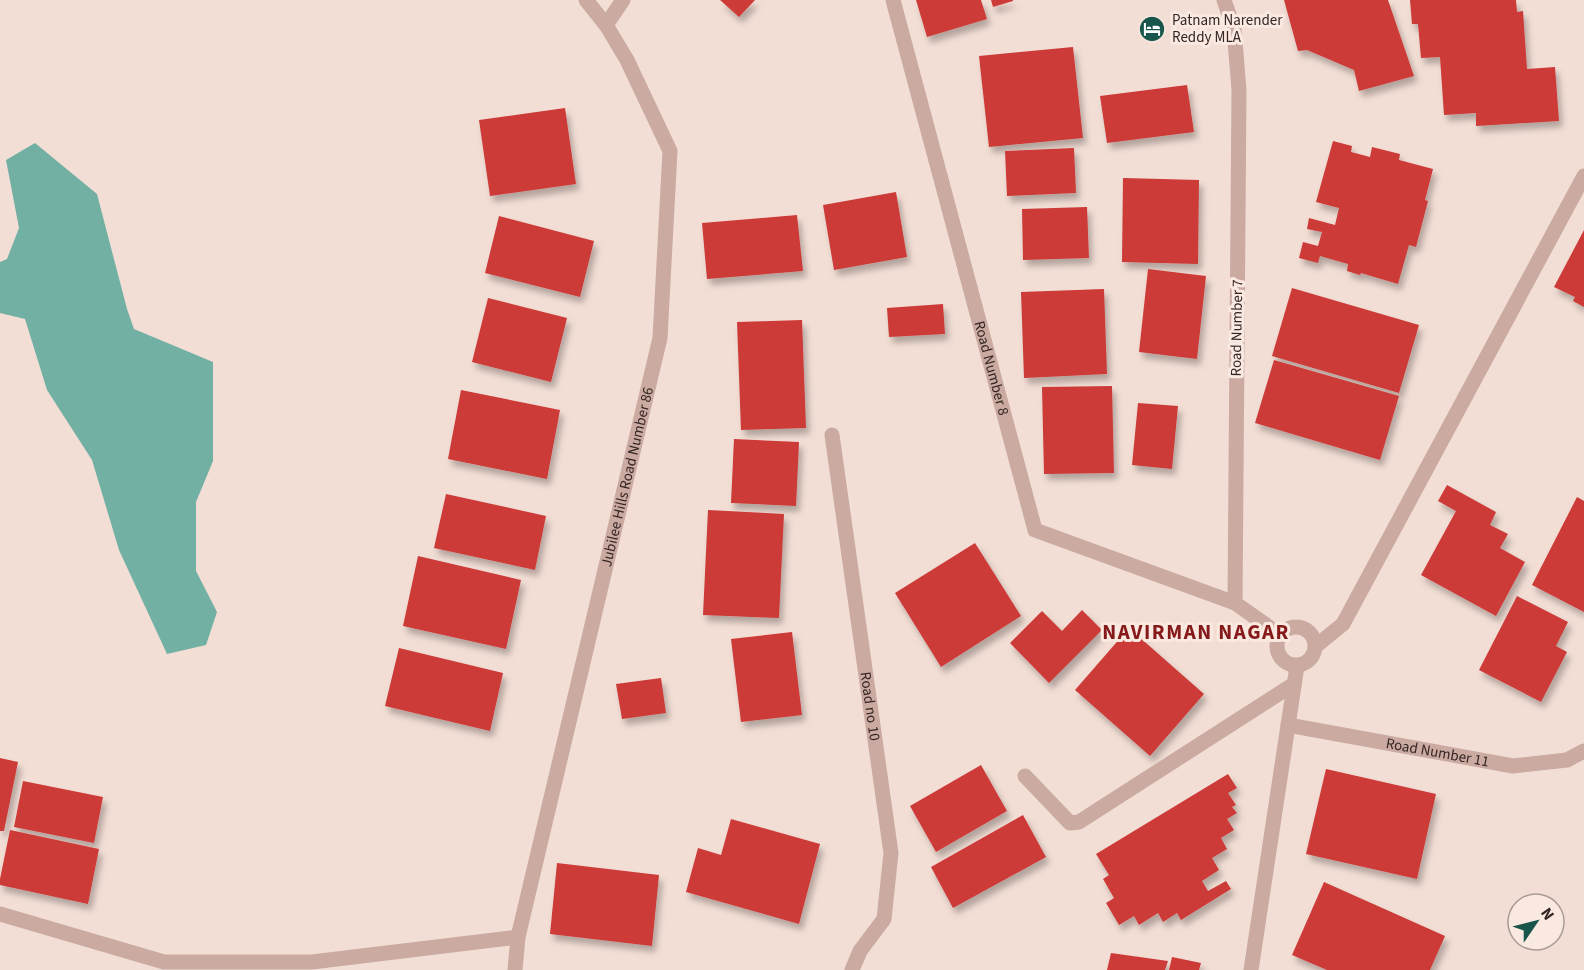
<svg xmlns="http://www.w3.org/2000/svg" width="1584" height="970" font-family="'Source Sans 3',sans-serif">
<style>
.water{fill:#73b0a4}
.building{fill:#cc3a38;filter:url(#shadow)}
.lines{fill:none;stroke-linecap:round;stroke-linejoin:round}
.minor{stroke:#caaaa1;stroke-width:15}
.labels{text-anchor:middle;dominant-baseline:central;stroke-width:6;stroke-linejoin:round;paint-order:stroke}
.poi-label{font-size:15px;fill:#342524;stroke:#fae9e1;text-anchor:start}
.street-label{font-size:15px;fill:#342524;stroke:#fae9e1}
.district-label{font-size:21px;font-weight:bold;letter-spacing:1.5px;fill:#861a1a;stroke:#fae9e1}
</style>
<defs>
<filter id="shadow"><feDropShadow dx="3.5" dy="6" stdDeviation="3" flood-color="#0004"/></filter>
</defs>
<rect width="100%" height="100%" fill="#f2ded5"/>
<path class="water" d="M35,143l62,51 30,115 7,20 79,33v99l-17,41v69l21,41 -11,33 -39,9 -48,-104 -27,-90 -45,-70 -22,-71 -25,-6v-51l7,-3 12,-31 -13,-68z"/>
<g class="building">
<path d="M720,0h35l-16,17z"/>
<path d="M916,0h65l6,19 -60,18z"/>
<path d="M991,0h22v1l-20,6z"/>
<path d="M1284,0h104l26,76 -55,15 -5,-21 -47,-20 -9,1z"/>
<path d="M1410,0h106l1,12 6,-1 4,58 28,-2 4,54 -83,5v-13l-32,2 -4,-58 -19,1 -3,-34h-6z"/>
<path d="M1073,47l10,91 -94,9 -10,-91z"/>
<path d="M1187,85l7,47 -87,11 -7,-47z"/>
<path d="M565,108l11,76 -86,12 -11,-76z"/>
<path d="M1333,141l19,5 -1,6 19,5 2,-10 28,7 -1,6 34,9 -8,31 3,1 -12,46 -7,-2 -11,39 -37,-11 -1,2 -13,-4 1,-7 -28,-8 -2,7 -19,-5 4,-16 15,4 4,-14 -15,-3 2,-11 26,7 4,-17 -23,-6z"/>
<path d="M1074,148l2,45 -69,3 -2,-45z"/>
<path d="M1123,178l76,2 -1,84 -76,-2z"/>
<path d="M896,192l11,65 -73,13 -11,-65z"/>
<path d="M1087,207l2,51 -66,2 -1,-51z"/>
<path d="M797,215l6,56 -96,8 -5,-56z"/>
<path d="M499,216l95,25 -14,56 -95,-24z"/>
<path d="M1584,230v77l-11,-6 2,-4 -21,-10z"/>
<path d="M1148,269l58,7 -9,83 -58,-7z"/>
<path d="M1292,288l127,37 -20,68 -127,-37z"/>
<path d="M1104,289l3,85 -83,4 -3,-86z"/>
<path d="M488,298l79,20 -16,64 -79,-20z"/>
<path d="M943,304l2,30 -56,3 -2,-29z"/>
<path d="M802,320l4,108 -65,2 -4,-108z"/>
<path d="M1274,360l125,36 -19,64 -125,-37z"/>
<path d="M1112,386l2,87 -70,1 -2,-87z"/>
<path d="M461,390l99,20 -13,69 -99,-20z"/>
<path d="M1138,403l40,3 -6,63 -40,-4z"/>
<path d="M734,439l65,3 -3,64 -65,-3z"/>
<path d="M1447,485l49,27 -6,13 18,9 -8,14 25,14 -29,54 -75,-41 35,-64 -18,-10z"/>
<path d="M446,494l100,22 -11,54 -101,-22z"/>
<path d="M1577,497l7,4v111l-52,-27z"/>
<path d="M708,510l76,4 -5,104 -76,-3z"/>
<path d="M975,543l46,73 -80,51 -46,-74z"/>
<path d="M418,556l103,24 -15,69 -103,-23z"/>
<path d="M1517,596l51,26 -12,24 11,6 -26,50 -62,-32z"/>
<path d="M1082,610l20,20 -53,53 -39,-40 32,-32 20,20z"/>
<path d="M1129,628l75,66 -54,62 -75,-66z"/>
<path d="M792,632l10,83 -61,7 -10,-83z"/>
<path d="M399,648l104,25 -13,58 -105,-25z"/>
<path d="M661,678l5,35 -44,6 -6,-35z"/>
<path d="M0,758l18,4 -14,69h-4z"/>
<path d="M981,765l26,46 -71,41 -26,-46z"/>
<path d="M1326,769l110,25 -19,85 -111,-25z"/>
<path d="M1228,774l9,14 -9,5 8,12 -4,2 5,6 -10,6 7,11 -13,8 6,11 -15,9 7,12 -17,11 6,10 18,-10 5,8 -50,31 -4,-7 -14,9 -5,-9 -19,12 -5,-9 -15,9 -13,-22 8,-5 -11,-19 6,-4 -13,-21z"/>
<path d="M23,781l80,16 -9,46 -80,-16z"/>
<path d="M1023,815l23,42 -93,51 -22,-41z"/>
<path d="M731,819l89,25 -21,80 -113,-32 12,-44 23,7z"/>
<path d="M10,830l89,19 -11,55 -88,-19v-6z"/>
<path d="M557,863l102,12 -7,71 -102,-12z"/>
<path d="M1324,882l121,54 -15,34h-103l-35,-15z"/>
<path d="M1111,953l57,8 -3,9h-58z"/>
<path d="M1172,957l29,6 -2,7h-30z"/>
</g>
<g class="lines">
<g class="minor">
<path id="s1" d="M893,0l142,530 200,73"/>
<path d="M1224,0l10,29 5,61 -4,513 45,32"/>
<path d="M606,25l17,-25"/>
<path id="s2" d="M832,435l59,418 -7,66 -24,32 -8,19"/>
<circle cx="1296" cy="646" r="19"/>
<path d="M1316,646l27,-22 241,-448"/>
<path id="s3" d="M1288,725l225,41 54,-6 17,-9"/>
<path d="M1025,776l45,47 9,-1 215,-138"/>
<path d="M0,914l164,48h148l206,-25"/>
<path id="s4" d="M515,970l3,-33 142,-599 10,-187 -43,-91 -21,-35 -20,-25"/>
<path d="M1251,970l46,-304"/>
</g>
</g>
<defs>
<g id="hotel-disc" transform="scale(1.35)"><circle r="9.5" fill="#18564c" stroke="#fae9e1"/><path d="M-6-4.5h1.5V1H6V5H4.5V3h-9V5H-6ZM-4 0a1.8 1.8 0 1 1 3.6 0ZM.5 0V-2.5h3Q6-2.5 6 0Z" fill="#fff"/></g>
</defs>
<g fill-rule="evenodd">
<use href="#hotel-disc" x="1152" y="29"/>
</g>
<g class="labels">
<g class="poi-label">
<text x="1172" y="20">Patnam Narender<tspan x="1172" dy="17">Reddy MLA</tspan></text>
</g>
<g class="street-label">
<text transform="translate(1237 328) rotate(-89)">Road Number 7</text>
<text stroke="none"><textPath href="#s1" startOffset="381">Road Number 8</textPath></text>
<text stroke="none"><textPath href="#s4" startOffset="506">Jubilee Hills Road Number 86</textPath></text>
<text stroke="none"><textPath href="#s2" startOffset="274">Road no 10</textPath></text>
<text stroke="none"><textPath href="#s3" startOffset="152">Road Number 11</textPath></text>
</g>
<g class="district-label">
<text x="1196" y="632">NAVIRMAN NAGAR</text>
</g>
</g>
<g transform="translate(1536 922) rotate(55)"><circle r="28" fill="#fae9e1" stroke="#ab9b95" stroke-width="1.5"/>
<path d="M0-4.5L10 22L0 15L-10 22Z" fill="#18564c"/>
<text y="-9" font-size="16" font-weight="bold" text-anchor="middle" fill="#342524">N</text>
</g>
</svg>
